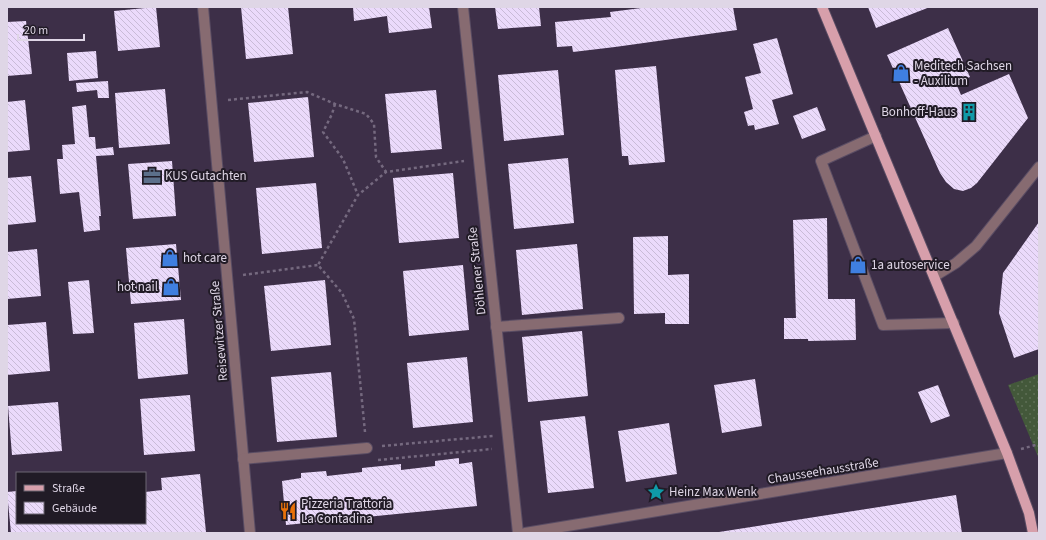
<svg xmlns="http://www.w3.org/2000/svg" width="1046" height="540" font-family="'Source Sans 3',sans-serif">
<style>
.park{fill:url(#park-dots)}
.building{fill:url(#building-back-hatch)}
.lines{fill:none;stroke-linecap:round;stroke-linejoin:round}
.minor-casing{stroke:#5a4d64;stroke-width:12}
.major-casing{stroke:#5a4d64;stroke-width:12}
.path{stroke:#75697f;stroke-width:2.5;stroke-dasharray:3 3;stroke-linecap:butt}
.minor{stroke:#876b71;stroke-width:10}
.major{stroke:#d79fab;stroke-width:10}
.labels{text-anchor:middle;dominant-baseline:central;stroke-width:4;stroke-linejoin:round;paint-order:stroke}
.poi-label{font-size:13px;fill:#dfd6e6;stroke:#211b26;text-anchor:start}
.street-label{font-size:13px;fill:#dfd6e6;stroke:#211b26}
</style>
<defs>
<pattern id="park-dots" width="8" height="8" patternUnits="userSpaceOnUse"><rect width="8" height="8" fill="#43583a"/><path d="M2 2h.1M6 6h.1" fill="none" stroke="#5e6f56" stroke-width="1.8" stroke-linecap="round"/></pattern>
<pattern id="building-back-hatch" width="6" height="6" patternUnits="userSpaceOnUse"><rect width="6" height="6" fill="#ebdafb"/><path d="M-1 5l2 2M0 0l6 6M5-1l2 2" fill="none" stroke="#c9bbd7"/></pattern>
</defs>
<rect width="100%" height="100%" fill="#3d2f48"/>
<path class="park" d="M1039,374v85l-31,-74z"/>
<g class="building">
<path d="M156,7l4,40 -42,4 -4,-40z"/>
<path d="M241,7h47l5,47 -47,5z"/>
<path d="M353,7h76l3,21 -43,5 -2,-17 -33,5z"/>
<path d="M495,7h44l2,19 -43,3z"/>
<path d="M649,7h84l4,23 -122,17 -42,5 -1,-6 -15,1 -2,-25 56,-5 -1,-5z"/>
<path d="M868,7h62l-54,21z"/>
<path d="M26,21l6,53 -25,2v-54z"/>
<path d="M948,28l22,49 -14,6 5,12 48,-21 19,44 -51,65 -6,5 -8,3 -9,-2 -8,-7 -6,-9 -53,-118z"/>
<path d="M777,38l16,56 -21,6 7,24 -24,6 -1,-5 -6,1 -4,-14 9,-3 -8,-32 16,-4 -8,-29z"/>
<path d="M96,51l2,27 -29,3 -2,-28z"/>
<path d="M656,66l9,96 -36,3 -1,-9h-6l-7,-86z"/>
<path d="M558,70l6,65 -60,6 -6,-66z"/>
<path d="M108,81l1,17h-11l-1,-8 -20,2 -1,-9z"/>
<path d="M165,89l5,55 -51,4 -4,-55z"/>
<path d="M436,90l6,59 -51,4 -6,-59z"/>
<path d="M308,97l6,60 -60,5 -6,-59z"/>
<path d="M25,100l5,50 -23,2v-50z"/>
<path d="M86,105l3,32h6l1,12 17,-2 1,8 -18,1 5,60h-2l1,14 -16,2 -5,-40 -19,2 -3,-35h6l-1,-14 13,-1 -3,-37z"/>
<path d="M817,107l9,23 -24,9 -9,-23z"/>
<path d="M568,158l6,65 -60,6 -6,-65z"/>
<path d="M172,161l4,55 -43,3 -5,-55z"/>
<path d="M453,173l6,65 -60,5 -6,-65z"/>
<path d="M31,176l5,46 -29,3v-47z"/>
<path d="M316,183l6,65 -60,6 -6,-66z"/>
<path d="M827,218l1,81h27l1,41 -48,1v-2h-24v-21h12l-3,-98z"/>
<path d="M1039,222v127l-25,9 -15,-45 4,-40z"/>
<path d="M668,236v39l21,-1v50h-24v-11l-31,1 -1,-77z"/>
<path d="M176,244l5,56 -50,4 -5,-56z"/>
<path d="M577,244l6,65 -61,6 -6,-65z"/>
<path d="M37,249l4,47 -34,3v-47z"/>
<path d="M463,265l6,65 -60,6 -6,-65z"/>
<path d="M89,280l5,53 -21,1 -5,-52z"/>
<path d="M325,280l6,65 -60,6 -7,-65z"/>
<path d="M184,319l4,55 -50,5 -4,-56z"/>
<path d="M46,322l4,49 -43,4v-50z"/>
<path d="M582,331l6,65 -60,6 -6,-65z"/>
<path d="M467,357l6,65 -60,6 -6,-65z"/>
<path d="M331,372l6,65 -60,5 -6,-65z"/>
<path d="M755,379l7,47 -40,7 -8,-48z"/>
<path d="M938,385l12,31 -19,7 -13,-31z"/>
<path d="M190,395l5,56 -51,4 -4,-56z"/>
<path d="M58,402l4,49 -50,4 -4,-49z"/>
<path d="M585,416l9,72 -46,5 -8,-72z"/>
<path d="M669,423l8,51 -51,8 -8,-51z"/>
<path d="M459,458v6l13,-2 5,44 -191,19 -4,-44 19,-3v-5l25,-2 1,5 35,-4v-4l39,-4v6l34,-4v-5z"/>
<path d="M200,474l6,58 -195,1 -4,-41 10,-1v32h128v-31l17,-2 -1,-12z"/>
<path d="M956,495l6,38h-242l-1,-1z"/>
</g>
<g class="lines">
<g class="minor-casing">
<g id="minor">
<path d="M203,7l47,526"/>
<path d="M463,7l55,526"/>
<path d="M876,136l-55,25 62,164 71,-2"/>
<path d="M935,276l21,-13 20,-17 63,-79"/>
<path d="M496,327l123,-9"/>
<path d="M243,459l124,-11"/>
<path d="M525,533l482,-80"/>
</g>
</g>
<g class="major-casing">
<path id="major" d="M822,7l185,446 22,60 4,20"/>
</g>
<g class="path">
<path d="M228,100l79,-8 28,12 31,10 8,10 2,33 10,15"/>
<path d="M335,104l-3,10 -9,18 20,27 15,36"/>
<path d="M243,275l75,-10"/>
<path d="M365,432l-11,-113 -12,-26 -24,-28 40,-70 28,-23 78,-11"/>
<path d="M382,446l111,-10"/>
<path d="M1021,449l18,-5"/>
<path d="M378,460l114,-11"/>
</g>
<use href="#minor" class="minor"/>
<use href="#major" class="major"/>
</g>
<defs>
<g id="shop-bare" transform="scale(1.38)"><path d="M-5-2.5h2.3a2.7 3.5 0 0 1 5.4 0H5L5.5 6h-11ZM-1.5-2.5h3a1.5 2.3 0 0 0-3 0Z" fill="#3f7fe0" stroke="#211b26" stroke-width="2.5" paint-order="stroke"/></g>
<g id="building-bare" transform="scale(1.38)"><path d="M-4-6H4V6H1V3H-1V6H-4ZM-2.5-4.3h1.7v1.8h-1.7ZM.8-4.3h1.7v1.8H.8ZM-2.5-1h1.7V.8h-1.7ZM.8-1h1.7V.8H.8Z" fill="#0f9aa8" stroke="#211b26" stroke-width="2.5" paint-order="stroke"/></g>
<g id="office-bare" transform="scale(1.38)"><path d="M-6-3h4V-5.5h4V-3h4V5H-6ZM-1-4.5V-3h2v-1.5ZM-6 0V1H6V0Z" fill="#5c6f8a" stroke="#211b26" stroke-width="2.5" paint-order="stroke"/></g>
<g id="sight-bare" transform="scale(1.38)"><path d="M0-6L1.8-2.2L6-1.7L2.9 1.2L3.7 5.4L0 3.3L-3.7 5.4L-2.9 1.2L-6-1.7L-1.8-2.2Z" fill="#0f9aa8" stroke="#211b26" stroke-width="2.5" paint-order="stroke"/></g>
<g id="restaurant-bare" transform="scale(1.38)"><path d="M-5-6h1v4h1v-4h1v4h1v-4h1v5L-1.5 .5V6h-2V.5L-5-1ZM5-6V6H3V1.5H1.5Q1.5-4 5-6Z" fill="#e8710a" stroke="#211b26" stroke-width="2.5" paint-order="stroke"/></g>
</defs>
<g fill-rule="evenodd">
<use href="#shop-bare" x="901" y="73"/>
<use href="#building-bare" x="969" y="112"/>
<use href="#office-bare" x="152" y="176"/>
<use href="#shop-bare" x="170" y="258"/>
<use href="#shop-bare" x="858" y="265"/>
<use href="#shop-bare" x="171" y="287"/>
<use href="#sight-bare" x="656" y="492"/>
<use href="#restaurant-bare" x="288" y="511"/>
</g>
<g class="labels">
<g class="poi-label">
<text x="914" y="66">Meditech Sachsen<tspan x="914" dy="15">- Auxilium</tspan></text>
<text x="956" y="112" text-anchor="end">Bonhoff-Haus</text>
<text x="165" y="176">KUS Gutachten</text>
<text x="183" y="258">hot care</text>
<text x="871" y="265">1a autoservice</text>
<text x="158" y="287" text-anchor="end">hot nail</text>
<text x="669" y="492">Heinz Max Wenk</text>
<text x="301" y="504">Pizzeria Trattoria<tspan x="301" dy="15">La Contadina</tspan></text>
</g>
<g class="street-label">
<text transform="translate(477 271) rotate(-96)">Döhlener Straße</text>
<text transform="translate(219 331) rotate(-95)">Reisewitzer Straße</text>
<text transform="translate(823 471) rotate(-9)">Chausseehausstraße</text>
</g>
</g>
<rect width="1046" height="540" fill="none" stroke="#dfd6e6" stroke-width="16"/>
<rect x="16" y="472" width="130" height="52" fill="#211b26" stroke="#6d6673"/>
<rect x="24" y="485" width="20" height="6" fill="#d79fab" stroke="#6d6673"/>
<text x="52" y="492" font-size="12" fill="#dfd6e6">Straße</text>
<rect x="24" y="502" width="20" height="12" fill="url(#building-back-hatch)" stroke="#6d6673"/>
<text x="52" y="512" font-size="12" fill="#dfd6e6">Gebäude</text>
<path d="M18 34v6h66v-6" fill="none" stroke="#dfd6e6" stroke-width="2"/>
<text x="24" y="34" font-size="12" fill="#dfd6e6" stroke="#211b26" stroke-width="3" paint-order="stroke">20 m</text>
</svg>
